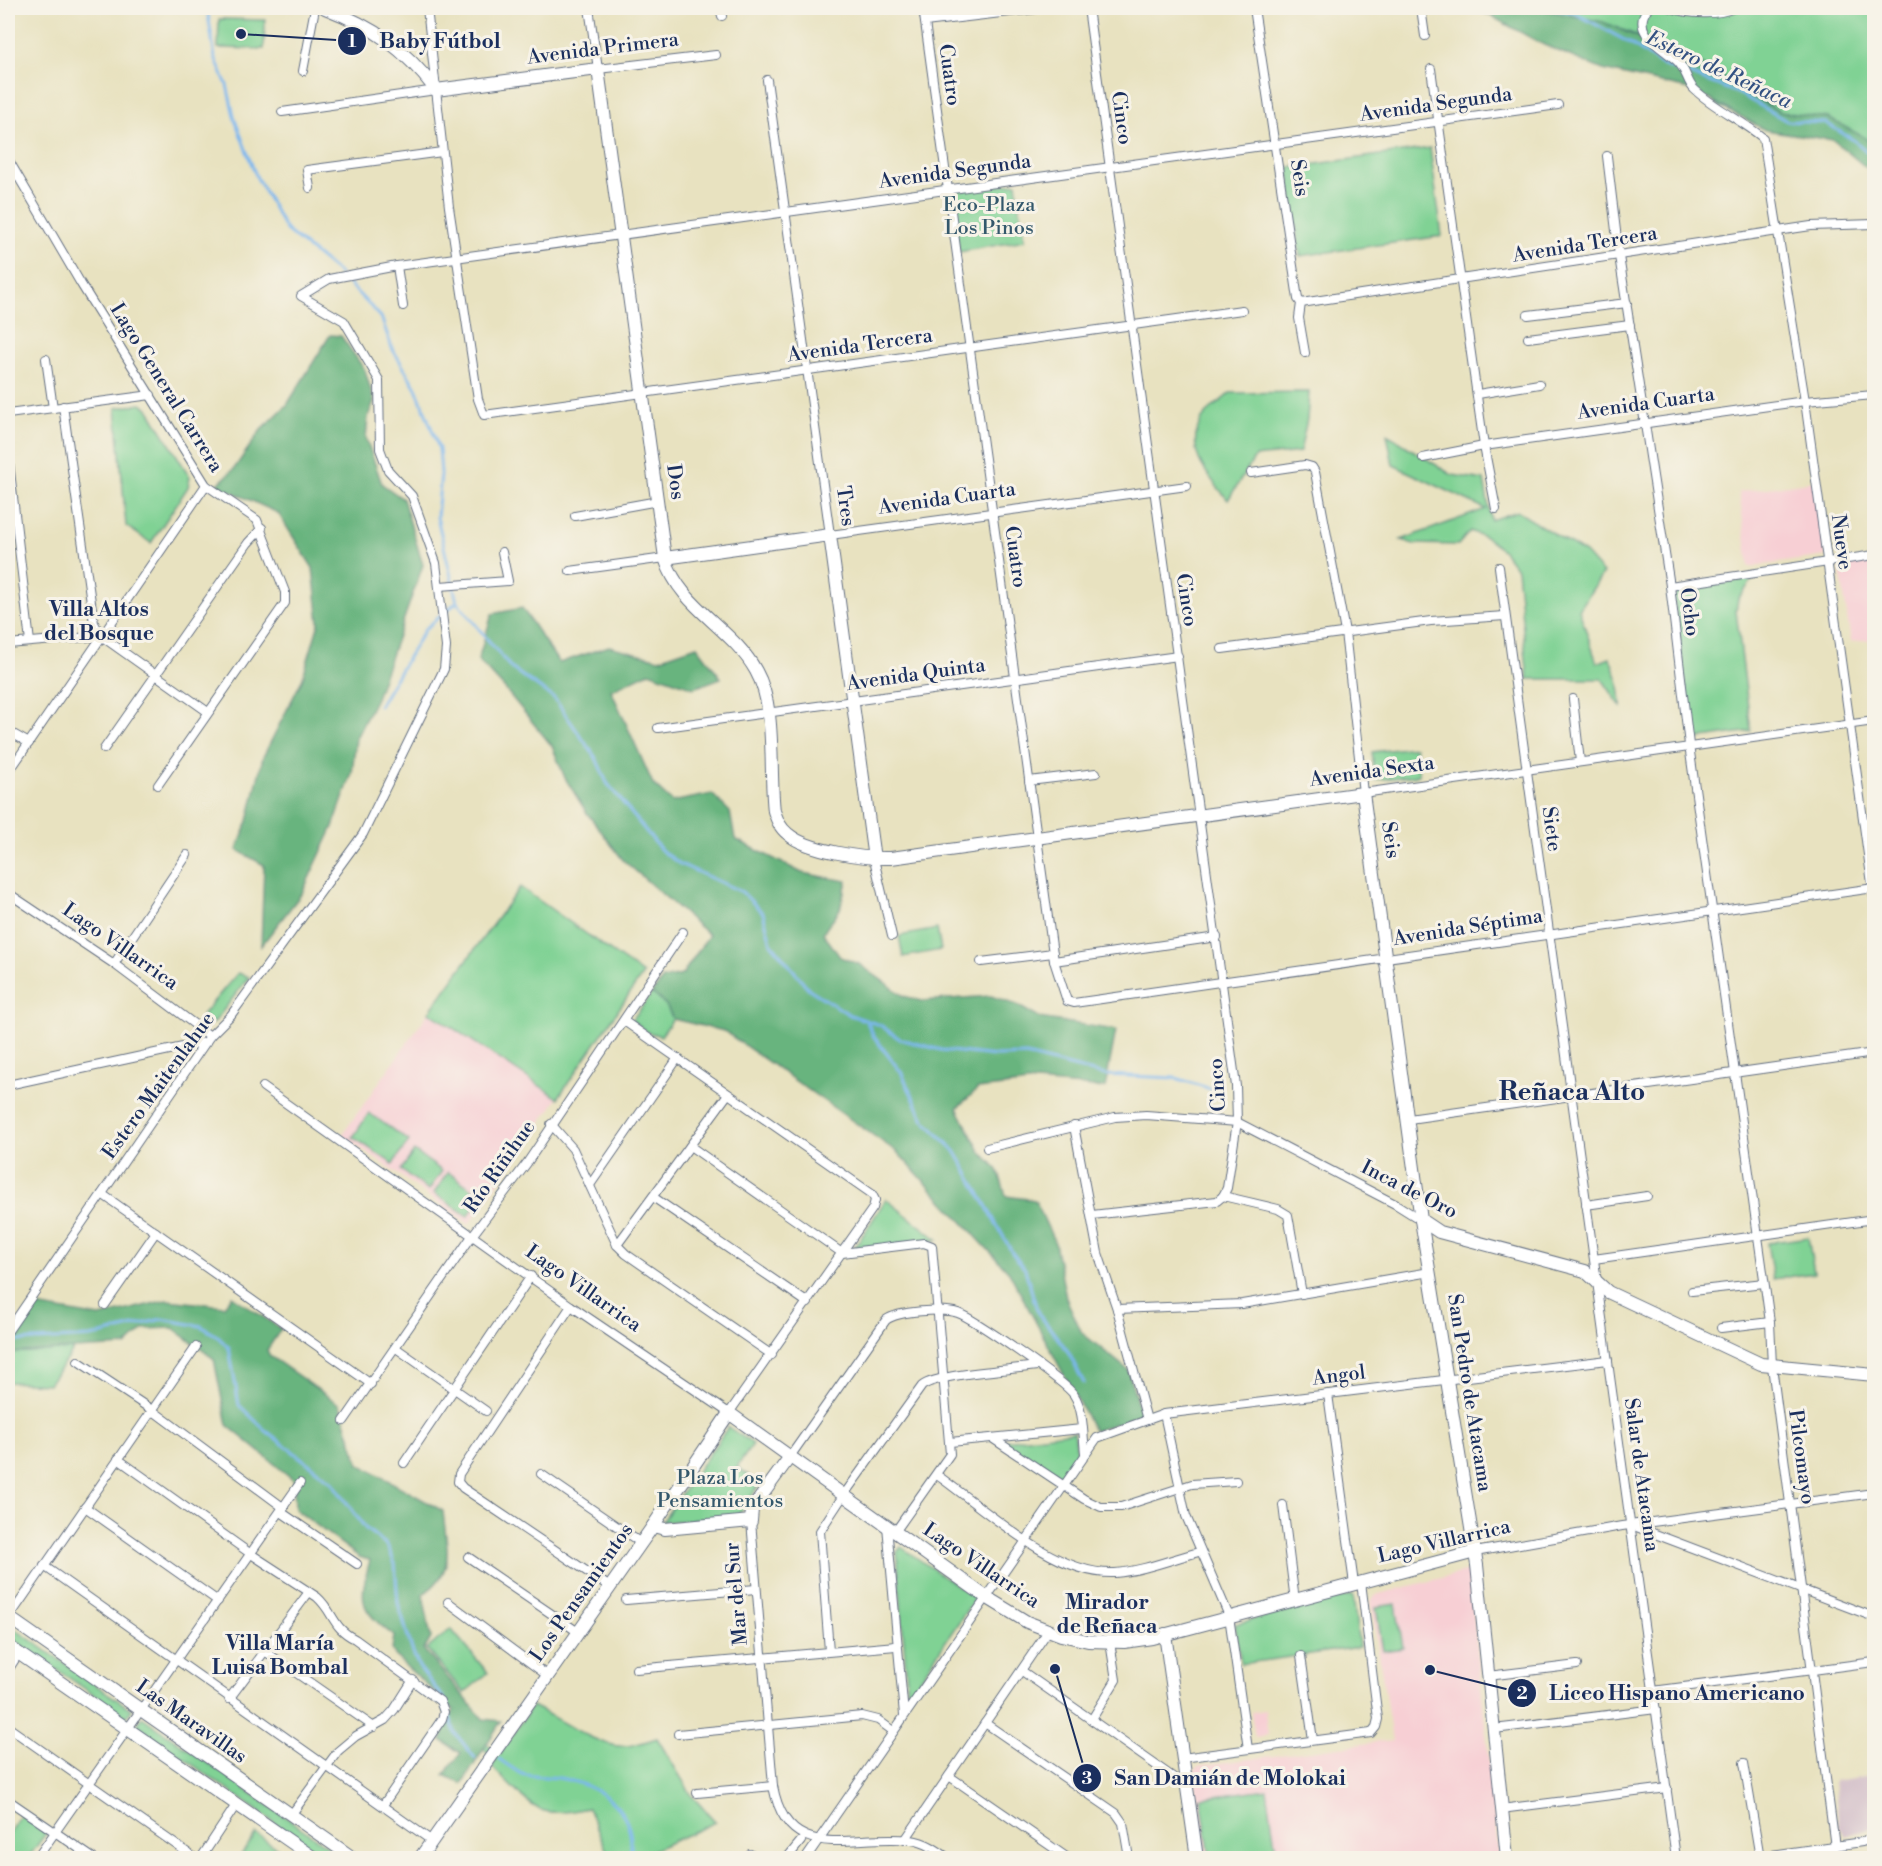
<svg xmlns="http://www.w3.org/2000/svg" width="1882" height="1866" font-family="'Libre Bodoni',serif">
<style>
.built{fill:#f7cfd4}
.industrial{fill:#d2bdc8}
.green{fill:#80d294;stroke:#4e8079;stroke-width:1.5;fill-rule:evenodd}
.forest{fill:#68b47e;stroke:#42726e;stroke-width:1.5}
.lines{fill:none;stroke-linecap:round;stroke-linejoin:round}
.stream{stroke:#7cb7ee;stroke-width:3}
.street-casing{stroke:#636e80;stroke-width:10}
.secondary-casing{stroke:#636e80;stroke-width:14}
.street{stroke:#fff;stroke-width:8}
.secondary{stroke:#fff;stroke-width:12}
.labels{text-anchor:middle;dominant-baseline:central;stroke-width:6;stroke-linejoin:round;paint-order:stroke}
.street-label{font-size:20px;fill:#1b2f5e;stroke:#f7f3e8}
.park-label{font-size:20px;fill:#34586c;stroke:#f7f3e8}
.water-label{font-size:21px;font-style:italic;fill:#335182;stroke:#f7f3e8}
.neighbourhood-label{font-size:21px;font-weight:bold;fill:#1b2f5e;stroke:#f7f3e8}
.district-label{font-size:26px;font-weight:bold;fill:#1b2f5e;stroke:#f7f3e8}
.leader{fill:none;stroke:#1b2f5e;stroke-width:2}
.callout-dot{fill:#1b2f5e;stroke:#f7f3e8;stroke-width:2}
.mark-label{font-size:18px;text-anchor:middle;font-weight:bold;fill:#fff}
.callout-label{font-size:21px;text-anchor:middle;font-weight:bold;fill:#1b2f5e;stroke:#f7f3e8;stroke-width:6;stroke-linejoin:round;paint-order:stroke}
</style>
<rect width="100%" height="100%" fill="#f7f3e8"/>
<filter id="ink" filterUnits="userSpaceOnUse"><feTurbulence type="fractalNoise" baseFrequency=".0167" numOctaves="2"/><feDisplacementMap in="SourceGraphic" scale="12" xChannelSelector="R" yChannelSelector="G"/><feConvolveMatrix kernelMatrix="1 2 1 2 8 2 1 2 1" color-interpolation-filters="sRGB"/></filter>
<filter id="wash" filterUnits="userSpaceOnUse"><feTurbulence type="fractalNoise" baseFrequency=".008" numOctaves="4" result="noise"/><feDisplacementMap in="SourceGraphic" scale="24" xChannelSelector="R" yChannelSelector="G"/><feGaussianBlur stdDeviation="1.35" result="paint"/><feColorMatrix in="noise" values="0 0 0 0 0 0 0 0 0 0 0 0 0 0 0 0 0 1.4 0 .05"/><feComposite in="paint" operator="in"/></filter>
<g filter="url(#wash)">
<rect width="100%" height="100%" fill="#e8e2c0"/>
<g class="built">
<path d="M1816,481l10,75 -77,11 -10,-75z"/>
<path d="M1874,561v78l-23,3 -11,-73 6,-5z"/>
<path d="M429,1012l129,86 -89,126 -127,-89z"/>
<path d="M1469,1571l30,287h-293l-12,-87 4,-5 194,-26 -21,-139 4,-6z"/>
<path d="M1265,1710l3,25 -13,2 -4,-25z"/>
</g>
<path class="industrial" d="M1874,1775v53l-28,8 -7,-10 -5,-45z"/>
<g class="green">
<path d="M1525,8h349v146l-15,-14 -111,-21 -27,-11 -16,-13zM1574,17c52,6 157,60 201,92z"/>
<path d="M219,19l46,1 -1,29 -46,-1z"/>
<path d="M1430,148l12,88 -142,20 -12,-88z"/>
<path d="M1016,183l9,57 -66,12 -9,-61z"/>
<path d="M1309,392l-2,27 -7,33 -45,5 -27,43c-19,-24 -45,-48 -26,-81 6,-10 20,-18 28,-26z"/>
<path d="M141,404l6,3 43,70 -2,10 -37,56 -25,-17 -10,-118z"/>
<path d="M1387,434l65,41 32,5 7,40 26,-9 68,42 18,20 -24,37 18,53 13,-5 8,22 4,28 -20,-29h-74l-11,-110 -14,-18 -16,-13 -17,-7 -12,14 -44,-1 -13,-4 85,-31 -93,-44z"/>
<path d="M1754,578l-16,21 -2,12 15,120 -55,8 -3,-3 -20,-140 9,-7z"/>
<path d="M1415,747l4,28 -44,5 -3,-28z"/>
<path d="M520,887l123,87 -85,124 -129,-86z"/>
<path d="M937,929l4,21 -38,7 -4,-21z"/>
<path d="M238,973l11,4 -36,47 -11,-9z"/>
<path d="M652,993l14,12 7,14 -12,17 -14,-4 -15,-12z"/>
<path d="M369,1113l40,28 -16,23 -40,-27z"/>
<path d="M414,1151l28,20 -13,19 -28,-20z"/>
<path d="M448,1172l34,24 -14,20 -34,-23z"/>
<path d="M886,1199l52,41 -84,9z"/>
<path d="M1808,1237l6,36 -41,6 -6,-36z"/>
<path d="M178,1307l17,4 12,14 15,9 7,12 5,31 9,20 17,15 32,17 47,69 6,5 27,9 24,21 10,18 5,18 -2,16 -6,11 -2,12 12,30 12,23 37,39 16,38 22,16 32,-48c24,11 69,43 94,40 10,-1 21,-5 31,-8l35,58 24,26 -65,29 2,7h-43l-22,-50c-13,3 -33,7 -47,2 -14,-5 -38,-32 -49,-43l4,-7 -17,-14 -11,-15 -10,-29 -21,-19 -19,-24 -15,-29 -8,-28 11,-29 -10,-33 -29,-27 -27,-4 -53,-78 -34,-16 -15,-15 -9,-18 -3,-27 -5,-13 -21,-15 -9,-12c-39,-6 -70,16 -105,25l-21,-8 -28,1 4,-4 29,-1 12,6 10,-1 62,-23z"/>
<path d="M74,1349l-25,35 -41,-2v-29z"/>
<path d="M728,1427l25,17 -16,23 23,17 -23,33 -75,5z"/>
<path d="M1074,1432l3,20 -18,26 -55,-37z"/>
<path d="M901,1547l74,51 -67,99 -11,-145z"/>
<path d="M1353,1595l6,52 -118,17 -6,-40z"/>
<path d="M1396,1604l7,44 -20,3 -7,-44z"/>
<path d="M9,1625l123,85 -6,7 -118,-81z"/>
<path d="M451,1629l37,44 -24,20 -37,-44z"/>
<path d="M142,1717l202,141h-20l-187,-133z"/>
<path d="M1267,1789l10,69h-67l-9,-60z"/>
<path d="M21,1815l26,17 -19,26h-20v-22z"/>
<path d="M256,1834l36,24h-53z"/>
</g>
<g class="forest">
<path d="M1476,8h58l69,14 92,40 85,50 48,6 36,19 10,11v26l-41,-34 -68,-10 -72,-40 -90,-20 -59,-25z"/>
<path d="M330,335l11,1 24,34 9,31 -6,16 -2,21 16,46 21,15 20,66 -47,133 -20,40 -4,35 -19,54 -31,66 -41,53 3,-81 -27,-15 11,-29 15,-64 39,-77 17,-57 -6,-55 -35,-55 -61,-28 17,-16 27,-39 26,-25z"/>
<path d="M522,608l37,55 50,-17 50,13 38,-13 24,32 -27,10 -45,-16 -38,18 42,94 19,18 40,-8 18,18 5,27 67,34 45,8 -7,28 -17,24 17,24 19,7 45,32 18,5 69,-5 26,9 22,13 77,12 -11,58 -69,-6 -58,7 -21,19 23,43 18,19 8,26 29,4 20,43 11,55 16,35 46,37 13,45 -47,16 -85,-159 -112,-120 -173,-121 -51,-12 -7,-14 -14,-12 11,-14 19,-4 27,-40 -86,-75 -36,-47 -22,-35 -13,-32 -47,-57 -27,-29 14,-46z"/>
<path d="M232,1296l49,33 -14,21 3,6 70,49 19,59 84,47c3,35 14,61 -20,83l8,44 -7,12 59,69 18,2 -39,63 -18,-9 17,-22 -20,-13 13,-30 -58,-53 -4,-8 2,-13c-36,-28 -35,-34 -24,-76l-11,-3 -64,-48 -1,-29 -67,-55 -13,-66 -41,-31 -29,1 -18,17 -118,7v-4l29,-43 63,11 67,-17 57,6z"/>
</g>
<g class="lines">
<g class="stream">
<path d="M207,8l8,50 12,27 8,35 21,56 30,54 54,44"/>
<path d="M1549,8l24,4 55,30 34,23 20,7"/>
<path d="M1689,74l49,19 49,28 39,2 29,18 19,17"/>
<path d="M344,279l37,38 11,31 24,40 15,39 8,22 2,24 -4,44 20,85 54,66 43,30 42,60 11,25 55,68 18,13 62,28 21,21 8,30 38,46 41,26 30,10 20,14 41,11 55,6 30,-1 79,20 71,3 35,11"/>
<path d="M379,706l46,-77 32,-27"/>
<path d="M867,1022l7,15 27,35 23,48 31,31 9,15 49,88 12,15 13,44 29,37 17,33"/>
<path d="M17,1341l74,-4 71,-18 39,7 16,10 12,12 10,57 26,25 66,51 35,48 21,16 8,19 3,39 15,50 6,14 25,32 11,34 20,25"/>
<path d="M499,1759c7,5 15,11 23,15 12,4 26,2 37,4 43,8 79,33 71,80"/>
</g>
</g>
</g>
<g filter="url(#ink)">
<g class="lines">
<g class="street-casing">
<g id="street">
<path d="M427,8l22,199 29,192 6,16 758,-105"/>
<path d="M589,8l9,61 118,-14"/>
<path d="M720,8l2,8"/>
<path d="M923,8l131,953 13,40 7,2 800,-115"/>
<path d="M1088,8l148,1078 1,36 -10,66 -4,8"/>
<path d="M1254,8l44,291 3,4 -2,15 6,35"/>
<path d="M1421,8l4,28"/>
<path d="M1648,8c-19,24 15,40 29,53 9,8 10,21 17,28 21,20 48,31 69,49l42,263 69,497"/>
<path d="M1671,8c18,6 45,8 63,0"/>
<path d="M925,22l120,-14"/>
<path d="M1431,69l53,377 12,63"/>
<path d="M303,71l12,-63"/>
<path d="M767,80l63,455 357,-49"/>
<path d="M282,112l154,-22"/>
<path d="M1607,156l12,100 51,330 19,159 81,577 2,44 63,481"/>
<path d="M8,159l73,125 125,201 51,35 28,72v11l-127,182"/>
<path d="M310,188l-3,-18 135,-18"/>
<path d="M397,266l6,40"/>
<path d="M1301,303l510,-77 63,-2"/>
<path d="M1528,315l99,-12"/>
<path d="M1528,338l102,-13"/>
<path d="M46,359l7,49"/>
<path d="M1478,394l61,-10"/>
<path d="M63,406l31,217 7,13"/>
<path d="M8,414l143,-19"/>
<path d="M8,454l22,188"/>
<path d="M1423,458l61,-12 321,-45 69,-6"/>
<path d="M1251,473l54,-8 7,2 3,5 30,160 18,161 511,-72"/>
<path d="M575,516l83,-15"/>
<path d="M1499,567l177,1291"/>
<path d="M570,571l95,-13"/>
<path d="M440,586l68,-5 -6,-29"/>
<path d="M1670,586l204,-31"/>
<path d="M8,644l93,-8 107,76"/>
<path d="M1222,649l209,-28 74,-5"/>
<path d="M1573,699l7,63"/>
<path d="M658,728l520,-72"/>
<path d="M8,731l21,12"/>
<path d="M104,749l144,-206 14,-15"/>
<path d="M8,773l198,-288"/>
<path d="M1029,781l67,-8"/>
<path d="M874,859l18,77"/>
<path d="M8,893l106,71 96,72"/>
<path d="M1054,961l163,-24"/>
<path d="M981,962l72,-9"/>
<path d="M114,964l73,-109"/>
<path d="M8,1085l198,-43"/>
<path d="M263,1087l308,219 158,107 144,-205 2,-8 -3,-6 -248,-173"/>
<path d="M1409,1119l465,-66"/>
<path d="M551,1124l22,25 44,96 9,9 146,101"/>
<path d="M1074,1126l24,127 19,56 30,111"/>
<path d="M690,1146l152,107 82,-10 8,3 18,208 -55,78"/>
<path d="M987,1148l128,-31 31,-2 79,6 12,1 160,83 24,15"/>
<path d="M590,1185l88,-127"/>
<path d="M102,1194l269,190"/>
<path d="M1223,1196l55,13 10,6 14,79"/>
<path d="M653,1197l155,106"/>
<path d="M1586,1205l61,-9"/>
<path d="M1092,1215l125,-14 6,-5"/>
<path d="M617,1245l111,-151"/>
<path d="M1594,1259l280,-40"/>
<path d="M1692,1291l72,-8"/>
<path d="M105,1305l51,-73"/>
<path d="M571,1306l-112,168 -1,8 5,6 147,99"/>
<path d="M1117,1309l125,-5 188,-32"/>
<path d="M1721,1328l49,-6"/>
<path d="M8,1331l202,-295 21,-21 132,-181 81,-165 2,-22 -10,-84 -24,-67 -24,-26 -8,-21 -1,-69 -35,-59 -43,-25 28,-17 68,-13 1161,-161"/>
<path d="M396,1348l90,63"/>
<path d="M78,1361l74,49 132,98"/>
<path d="M1328,1394l26,190"/>
<path d="M1164,1414l22,102 43,100 19,133"/>
<path d="M344,1421l128,-185 55,-73 156,-231"/>
<path d="M992,1438l92,61 17,8h20l71,-23 44,-3"/>
<path d="M950,1442l132,-13"/>
<path d="M789,1458l97,-138c12,-9 57,-12 72,-7 16,6 108,69 116,82 10,15 9,41 11,58"/>
<path d="M118,1459l133,95 66,43c17,15 15,31 38,42l85,62 4,11 -2,7 -59,86"/>
<path d="M404,1463l127,-187"/>
<path d="M541,1474l100,69"/>
<path d="M937,1475c48,34 118,101 178,98 28,-2 57,-14 84,-21"/>
<path d="M1283,1505l12,96"/>
<path d="M85,1507l133,94"/>
<path d="M281,1512l76,52"/>
<path d="M751,1521l22,265c15,80 76,47 138,54 15,2 26,10 37,18"/>
<path d="M887,1526l17,189"/>
<path d="M1634,1526l240,91"/>
<path d="M1475,1552l147,-26 252,-33"/>
<path d="M468,1557l110,75"/>
<path d="M44,1566l388,275"/>
<path d="M626,1600l130,-11"/>
<path d="M448,1602l100,74"/>
<path d="M8,1619l188,-272"/>
<path d="M829,1651l-9,-120 23,-35 79,-110c14,-12 93,-17 116,-20"/>
<path d="M266,1652l108,75"/>
<path d="M1301,1656l12,84"/>
<path d="M636,1669l260,-23"/>
<path d="M8,1670l11,-17"/>
<path d="M1022,1671l165,116"/>
<path d="M1488,1676l89,-11"/>
<path d="M1653,1691l221,-29"/>
<path d="M229,1699l80,-107"/>
<path d="M1092,1719l24,-39 -6,-38"/>
<path d="M985,1723l131,90 7,10 6,35"/>
<path d="M8,1727l187,131"/>
<path d="M1494,1729l162,-20"/>
<path d="M678,1734l184,-18 16,4 15,11"/>
<path d="M1182,1758l189,-25 5,-6 2,-8 -17,-137"/>
<path d="M1744,1763l16,95"/>
<path d="M949,1776l119,82"/>
<path d="M697,1793l76,-7"/>
<path d="M8,1800l85,58"/>
<path d="M1501,1809l166,-21"/>
<path d="M291,1815l47,-64 18,-15 29,-16 9,-10 19,-30"/>
<path d="M905,1840l143,-209"/>
<path d="M750,1854l4,4"/>
<path d="M37,1858l263,-375"/>
<path d="M201,1858l35,-53"/>
<path d="M787,1858l14,-17"/>
<path d="M806,1858l291,-420 67,-24 444,-54"/>
<path d="M1750,1858l112,-16 12,-4"/>
</g>
</g>
<g class="secondary-casing">
<g id="secondary">
<path d="M325,8c49,19 79,40 111,82l162,-21 67,489c15,50 67,69 91,113 21,37 13,97 18,140 3,9 6,17 14,23 19,17 78,25 103,24l472,-65 58,427 56,345 30,293"/>
<path d="M665,558l165,-23 44,324"/>
<path d="M1421,1220l18,12 146,39 23,21 153,72 113,11"/>
<path d="M653,1526l12,3 86,-8 1,-12 37,-51"/>
<path d="M8,1617l345,241"/>
<path d="M1165,1634l32,224"/>
<path d="M8,1646l306,212"/>
<path d="M420,1858l233,-332 76,-113 257,184 41,25 34,13 27,6 36,1 28,-4 323,-86"/>
</g>
</g>
<use href="#street" class="street"/>
<use href="#secondary" class="secondary"/>
</g>
</g>
<g class="labels">
<g class="street-label">
<text transform="translate(603 49) rotate(-7)">Avenida Primera</text>
<text transform="translate(949 75) rotate(82)">Cuatro</text>
<text transform="translate(1436 105) rotate(-8)">Avenida Segunda</text>
<text transform="translate(1121 118) rotate(82)">Cinco</text>
<text transform="translate(955 172) rotate(-8)">Avenida Segunda</text>
<text transform="translate(1299 178) rotate(81)">Seis</text>
<text transform="translate(1585 245) rotate(-9)">Avenida Tercera</text>
<text transform="translate(860 346) rotate(-8)">Avenida Tercera</text>
<text transform="translate(166 388) rotate(58)">Lago General Carrera</text>
<text transform="translate(1646 404) rotate(-8)">Avenida Cuarta</text>
<text transform="translate(675 482) rotate(82)">Dos</text>
<text transform="translate(947 499) rotate(-8)">Avenida Cuarta</text>
<text transform="translate(845 506) rotate(82)">Tres</text>
<text transform="translate(1841 542) rotate(82)">Nueve</text>
<text transform="translate(1015 557) rotate(82)">Cuatro</text>
<text transform="translate(1186 600) rotate(81)">Cinco</text>
<text transform="translate(1689 612) rotate(83)">Ocho</text>
<text transform="translate(916 675) rotate(-8)">Avenida Quinta</text>
<text transform="translate(1372 772) rotate(-8)">Avenida Sexta</text>
<text transform="translate(1551 829) rotate(82)">Siete</text>
<text transform="translate(1390 840) rotate(82)">Seis</text>
<text transform="translate(1468 928) rotate(-9)">Avenida Séptima</text>
<text transform="translate(120 947) rotate(35)">Lago Villarrica</text>
<text transform="translate(1218 1085) rotate(-94)">Cinco</text>
<text transform="translate(159 1086) rotate(-54)">Estero Maitenlahue</text>
<text transform="translate(500 1167) rotate(-55)">Río Riñihue</text>
<text transform="translate(1409 1190) rotate(27)">Inca de Oro</text>
<text transform="translate(583 1289) rotate(35)">Lago Villarrica</text>
<text transform="translate(1339 1376) rotate(-7)">Angol</text>
<text transform="translate(1469 1393) rotate(81)">San Pedro de Atacama</text>
<text transform="translate(1801 1457) rotate(82)">Pilcomayo</text>
<text transform="translate(1641 1475) rotate(82)">Salar de Atacama</text>
<text transform="translate(1444 1542) rotate(-13)">Lago Villarrica</text>
<text transform="translate(981 1566) rotate(34)">Lago Villarrica</text>
<text transform="translate(582 1593) rotate(-55)">Los Pensamientos</text>
<text transform="translate(737 1594) rotate(-95)">Mar del Sur</text>
<text transform="translate(191 1722) rotate(35)">Las Maravillas</text>
</g>
<g class="park-label">
<text x="989" y="205">Eco-Plaza<tspan x="989" dy="23">Los Pinos</tspan></text>
<text x="720" y="1478">Plaza Los<tspan x="720" dy="23">Pensamientos</tspan></text>
</g>
<g class="water-label">
<text transform="translate(1719 70) rotate(25)">Estero de Reñaca</text>
</g>
<g class="neighbourhood-label">
<text x="99" y="610">Villa Altos<tspan x="99" dy="24">del Bosque</tspan></text>
<text x="1107" y="1603">Mirador<tspan x="1107" dy="24">de Reñaca</tspan></text>
<text x="280" y="1644">Villa María<tspan x="280" dy="24">Luisa Bombal</tspan></text>
</g>
<g class="district-label">
<text x="1572" y="1092">Reñaca Alto</text>
</g>
</g>
<path class="leader" d="M241 34L352 41M1430 1670L1522 1693M1055 1669L1087 1778"/>
<g class="callout-dot">
<circle cx="241" cy="34" r="6"/>
<circle cx="1430" cy="1670" r="6"/>
<circle cx="1055" cy="1669" r="6"/>
<circle cx="352" cy="41" r="15"/>
<circle cx="1522" cy="1693" r="15"/>
<circle cx="1087" cy="1778" r="15"/>
</g>
<g class="mark-label">
<text x="352" y="47">1</text>
<text x="1522" y="1699">2</text>
<text x="1087" y="1784">3</text>
</g>
<g class="callout-label">
<text x="440" y="48">Baby Fútbol</text>
<text x="1677" y="1700">Liceo Hispano Americano</text>
<text x="1230" y="1785">San Damián de Molokai</text>
</g>
<rect width="1882" height="1866" fill="none" stroke="#f7f3e8" stroke-width="30"/>
</svg>
